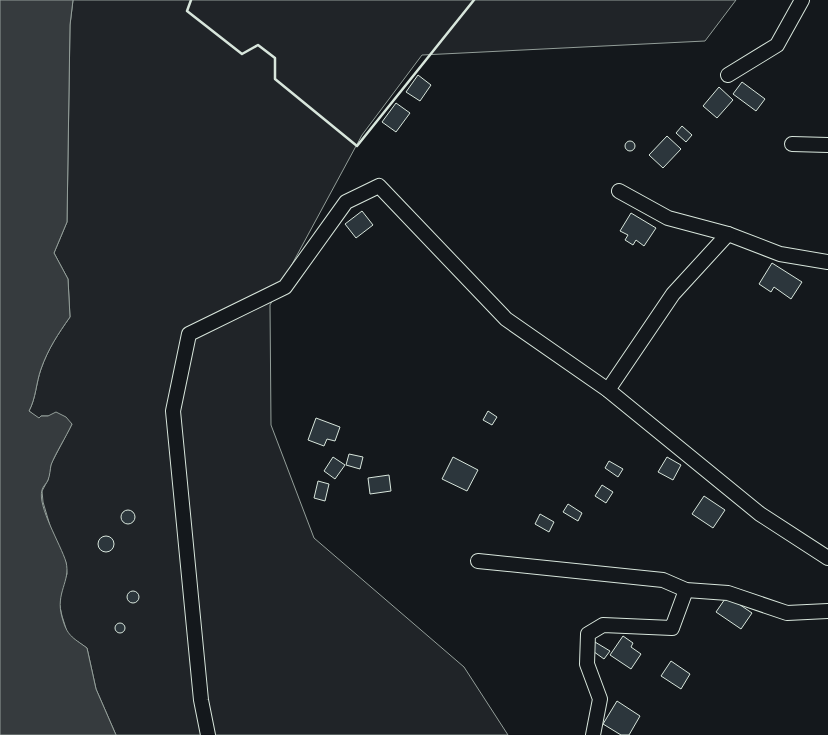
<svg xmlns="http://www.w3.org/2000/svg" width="828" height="735" font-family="'Nunito Sans',sans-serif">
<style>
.green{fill:#202428;stroke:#939e99}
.water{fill:#363b3e;stroke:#939e99}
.building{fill:#2c363c;stroke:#d8e6dc}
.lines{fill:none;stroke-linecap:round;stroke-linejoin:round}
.street-casing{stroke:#d8e6dc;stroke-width:16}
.street{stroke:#14181c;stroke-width:14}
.wall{stroke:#d8e6dc;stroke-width:2.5}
</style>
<rect width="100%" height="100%" fill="#14181c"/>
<path class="green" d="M73,0h663l-31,41 -283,14 -60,80 -92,170 1,120 43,113 150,129 44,68h-392l-20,-46 -9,-41 -19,-13 -6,-19 -3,-14 4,-18 4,-10 -1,-11 -15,-34 -8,-27 -1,-11 6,-11 3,-16 21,-40 -24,-8h-7l-2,3 -10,-8c7,-13 7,-28 12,-42 7,-20 17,-35 29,-52l-2,-38 -14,-26 13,-31 3,-197z"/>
<path class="water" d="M0,0h73l-3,25 -3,197 -13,31 14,26 2,38c-12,17 -22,32 -29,52 -5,14 -5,29 -12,42l10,7 2,-2h7l8,-4 10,5 6,7c-6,13 -17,30 -21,41 -1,5 -1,10 -3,15 -1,3 -5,6 -6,10 -5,16 19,55 24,72 5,19 -11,31 -4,55 5,19 10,20 25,31l9,41 20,46h-116z"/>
<g class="building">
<path d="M418,75l13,10 -11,16 -14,-9z"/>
<path d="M742,82l23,17 -9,12 -23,-17z"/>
<path d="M719,87l14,13 -16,18 -14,-12z"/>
<path d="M396,103l14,10 -14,19 -14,-10z"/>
<path d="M682,126l10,9 -6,7 -10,-9z"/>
<path d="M667,136l14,13 -18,19 -14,-13z"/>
<circle cx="630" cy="146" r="5"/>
<path d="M362,211l11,14 -17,13 -11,-14z"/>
<path d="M631,213l25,15 -12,18 -8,-6 -3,5 -8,-5 3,-5 -8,-4z"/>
<path d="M772,263l30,19 -11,17 -17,-12 -3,5 -12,-8z"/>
<path d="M488,411l9,6 -5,8 -9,-5z"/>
<path d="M316,418l24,9 -5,14 -8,-2 -3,7 -16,-6z"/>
<path d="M349,454l14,3 -3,12 -14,-4z"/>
<path d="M333,457l12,8 -10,14 -11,-8z"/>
<path d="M453,457l25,13 -11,21 -25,-12z"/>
<path d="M667,457l14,8 -8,15 -15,-8z"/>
<path d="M609,461l14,8 -5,8 -13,-9z"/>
<path d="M389,475l2,16 -21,3 -2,-16z"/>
<path d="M318,481l11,3 -4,17 -11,-3z"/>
<path d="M602,485l11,7 -7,11 -11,-7z"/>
<path d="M704,496l21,14 -12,18 -21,-14z"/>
<path d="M568,504l14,9 -4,8 -15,-9z"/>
<circle cx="128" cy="517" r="7"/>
<path d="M540,514l14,8 -5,10 -14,-8z"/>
<circle cx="106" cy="544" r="8"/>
<circle cx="133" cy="597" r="6"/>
<path d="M727,596l25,17 -11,16 -25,-17z"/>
<circle cx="120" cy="628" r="5"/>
<path d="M623,636l10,7 -2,4 10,7 -10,15 -21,-14z"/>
<path d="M595,642l15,9 -6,8 -14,-10z"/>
<path d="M671,661l19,13 -9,15 -20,-13z"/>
<path d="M617,701l23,15 -11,19h-8l-18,-11z"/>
</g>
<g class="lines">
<g class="street-casing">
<g id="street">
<path d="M728,75l49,-30 25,-45"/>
<path d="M792,144l36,1"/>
<path d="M619,191l49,27 60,16 52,20 48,8"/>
<path d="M608,390l65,-96 55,-60"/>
<path d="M478,561l185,19 23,10 42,3 59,20 41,-2"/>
<path d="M208,735l-7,-35 -28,-289 16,-77 96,-47 61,-85 33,-16 127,133 102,71 152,124 68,44"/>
<path d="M593,735l7,-36 -13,-35 1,-30 15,-9 69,3 14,-38"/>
</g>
</g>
<use href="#street" class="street"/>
<path class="wall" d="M191,0l-4,11 55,43 16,-9 17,13v21l82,67 117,-146"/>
</g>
</svg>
